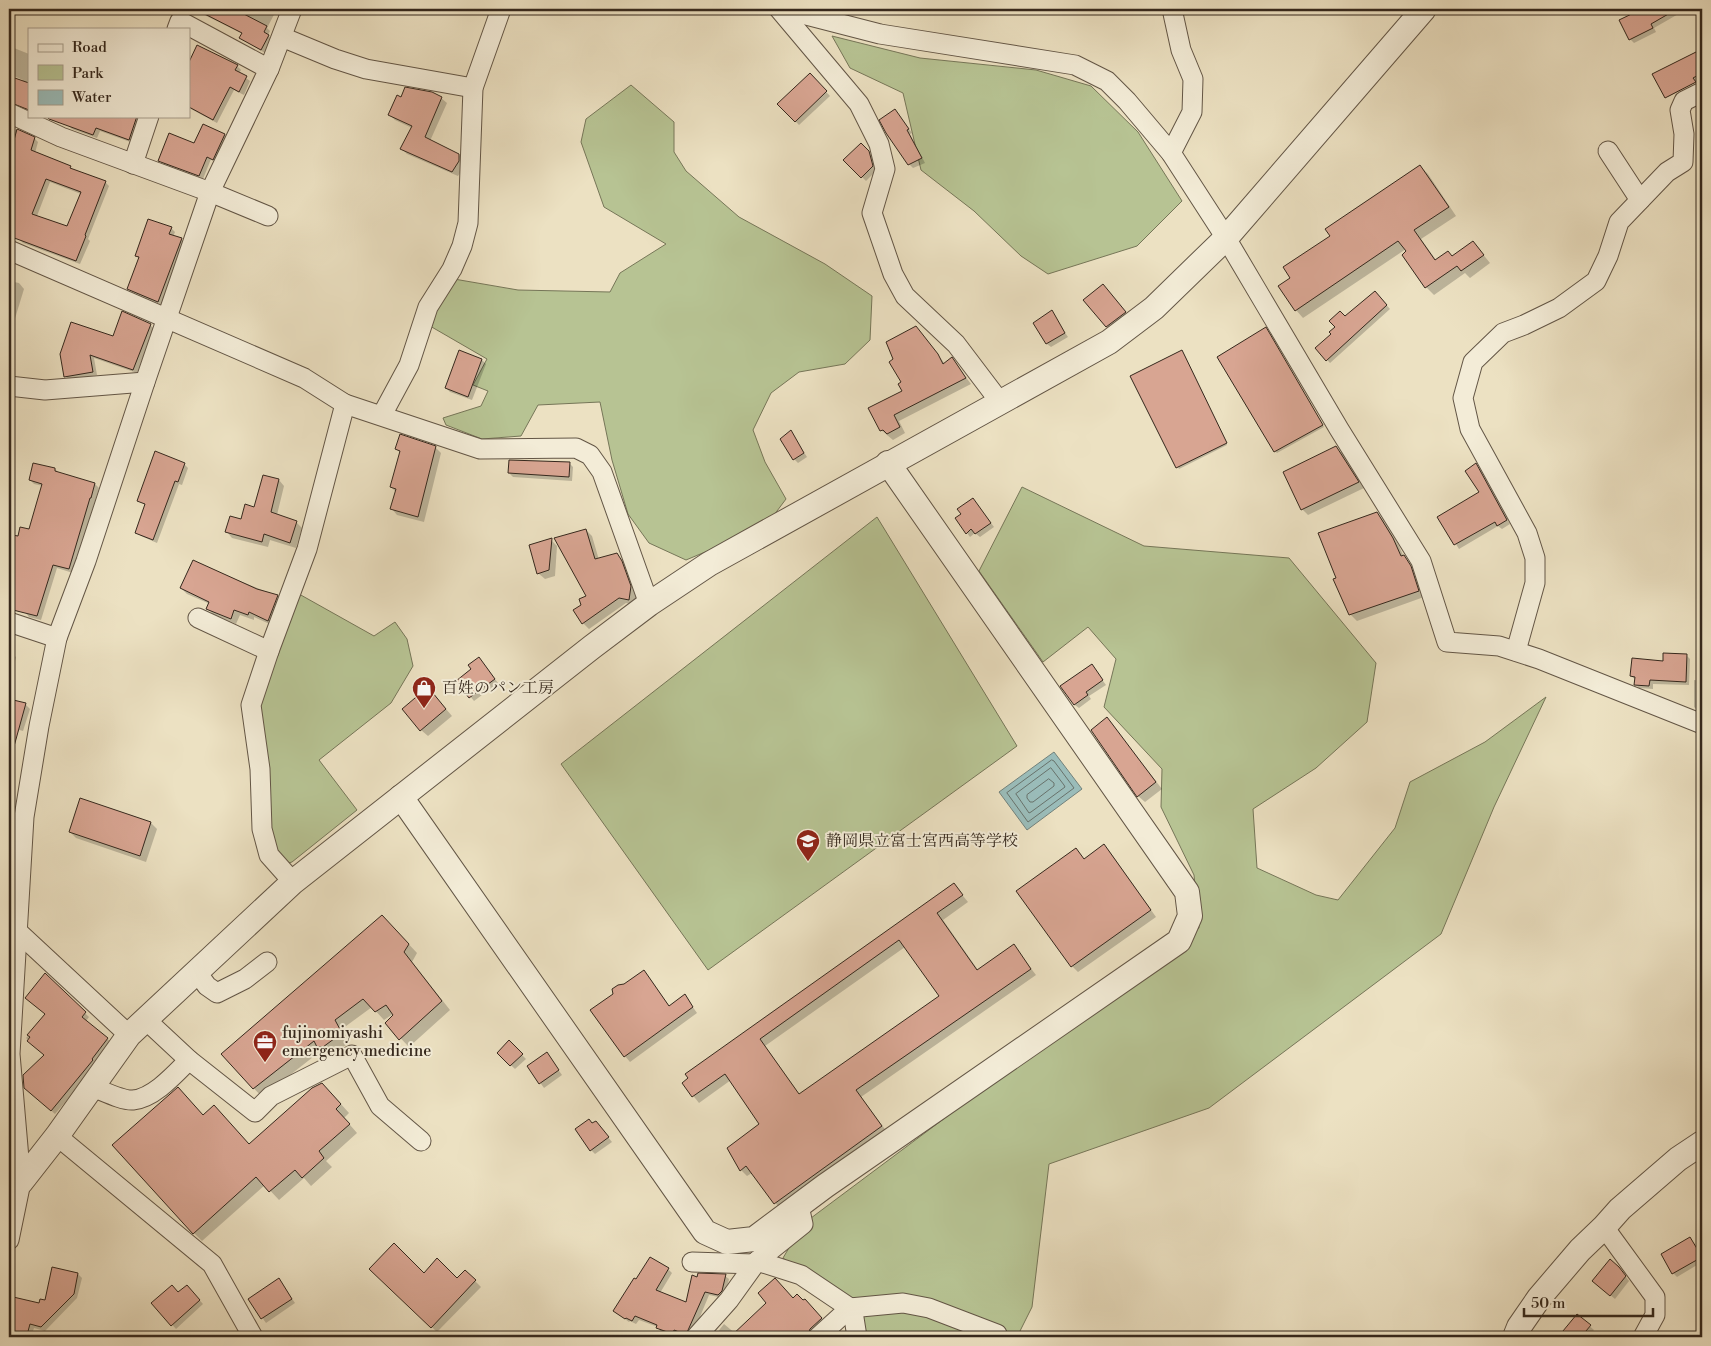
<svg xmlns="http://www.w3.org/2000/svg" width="1711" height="1346" font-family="'Libre Bodoni','Noto Serif JP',serif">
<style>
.green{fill:#b7c393;stroke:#767658}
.water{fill:#9abcb9;stroke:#72817b}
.shadow{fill:#0003;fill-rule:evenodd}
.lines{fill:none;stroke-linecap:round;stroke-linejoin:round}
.shore{stroke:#68726b;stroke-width:1}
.building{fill:#d8a592;stroke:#35281d;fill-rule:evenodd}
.minor-casing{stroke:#635646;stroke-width:21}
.tertiary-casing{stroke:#635646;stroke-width:26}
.minor{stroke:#f3ecd7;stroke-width:19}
.tertiary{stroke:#f3ecd7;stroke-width:24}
.labels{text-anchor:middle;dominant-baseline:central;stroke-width:4;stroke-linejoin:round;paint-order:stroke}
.poi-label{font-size:16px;fill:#35281d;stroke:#f3ecd7;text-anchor:start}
</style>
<rect width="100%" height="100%" fill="#ece1c2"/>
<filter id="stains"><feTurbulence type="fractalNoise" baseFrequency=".004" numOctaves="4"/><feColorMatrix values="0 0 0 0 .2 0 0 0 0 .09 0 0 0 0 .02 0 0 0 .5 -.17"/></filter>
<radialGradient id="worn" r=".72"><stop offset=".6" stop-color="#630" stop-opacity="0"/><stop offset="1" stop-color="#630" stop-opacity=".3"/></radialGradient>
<g class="green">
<path d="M832,36l88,22 116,12 55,16 47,46 44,69 -45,45 -89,28 -27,-18 -47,-45 -53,-41 -18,-77 -53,-25z"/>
<path d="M631,85l43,37v30l12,19 53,46 86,47 47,32 -2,44 -25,24 -46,8 -28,21 -18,37 12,32 21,37 -21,28 -79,33 -37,-17 -21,-29 -16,-54 -12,-58 -62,3 -17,31 -39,3 -36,-14 -3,-7 38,-12 7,-15 -15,-6 14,-26 -57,-33 10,-30 14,-17 64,11 92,2 10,-19 46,-29 -62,-37 -23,-65 5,-23z"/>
<path d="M1022,487l122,59 145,12 87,105 -9,59 -51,46 -63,41 4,59 59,27 22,5 57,-72 15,-46 75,-40 61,-45 -52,110 -53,127 -232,174 -160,56 -17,143 -15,30h-161l-6,-29 -67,-50 20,-34 396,-296 -5,-53 -33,-68 1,-38 -58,-62 12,-48 -28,-32 -45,35 -64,-91z"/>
<path d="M877,517l140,229 -309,224 -147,-206z"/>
<path d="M299,594l75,42 21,-14 12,17 6,27 -22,37 -72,57 38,50 -65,52 -7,2 -11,-12 -7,-40 -10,-105z"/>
</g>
<path class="water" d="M1054,752l28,37 -55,41 -28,-38z"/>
<g class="shadow">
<path d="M192,9h85l-10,19 3,3 -2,4 4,5 -7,13 -20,-12 -4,-3 2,-4z"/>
<path d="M1644,9h43l-33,19 2,4 -22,11 -4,-4 -9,-18z"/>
<path d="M9,46l20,8v57l-10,-5 -4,-4 8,-22 -14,-6z"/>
<path d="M198,46l39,20 4,4 -2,3 11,8 -6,14 -10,-5 -17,33 -28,-15v-43z"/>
<path d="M1702,50v29l-34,18 -4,-4 -10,-19z"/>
<path d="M810,75l20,21 -31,29 -20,-21z"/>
<path d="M401,98h40l6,5 -17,38 29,14 5,5v7l-6,9 -51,-22 -5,-5 10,-21 -17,-8 -6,-6z"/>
<path d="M899,115l13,18 -2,1 15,29 -12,5 -4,-4z"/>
<path d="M71,116h71l-9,27 -33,-12 -3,7 -25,-9 -4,-4z"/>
<path d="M204,125l21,10 3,3 -11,24 -6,-3 -8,20 -40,-15 -4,-4 36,-15z"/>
<path d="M9,127l25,11 4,4 -3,11 35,15 3,3 32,11 4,4 -21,53 2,2 -10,23 -57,-21 -4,-4 1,-3 -11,-4zM50,182l31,12 -14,34 -30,-12z"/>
<path d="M861,144l12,13 3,14 -10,10 -21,-21z"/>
<path d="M1420,166l8,8 28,42 -35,23 15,21 17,-3 20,-15 17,21 -20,15 -5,-5 -31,22 -8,-8 -20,-38 -103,69 -7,-8 -4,-31 39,-43z"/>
<path d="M171,228l4,4 -2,5 9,3 4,3 -24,62 -30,-13 -4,-4 12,-29 -3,-3z"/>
<path d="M9,281l10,2 5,6 -15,49z"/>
<path d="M1107,289l22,28 -19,13 -4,-3z"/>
<path d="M1375,292l15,17 -60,54 -14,-15 17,-14 12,-16z"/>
<path d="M1051,312l17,25 -17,10 -4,-3z"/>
<path d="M150,325l4,4 -17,44 -43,-15 3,17 -28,5 -4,-4 -4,-22z"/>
<path d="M916,327l29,37 7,-5 19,25 -72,37 6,12 -12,7 -12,-10 23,-38 -1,-9 -9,-24z"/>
<path d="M1267,330l57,97 -47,26 -2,-2z"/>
<path d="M1182,351l45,94 -48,24 -47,-93z"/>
<path d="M460,352l22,8 4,4 -14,36 -22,-8 -4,-4z"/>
<path d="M791,432l16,25 -9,6 -4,-4z"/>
<path d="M435,447l6,6 -17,69 -27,-7 -5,-6 4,-17 -5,-5 10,-34 -5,-4z"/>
<path d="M1336,448l7,6 21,34 -56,27 -6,-6z"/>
<path d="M569,463l4,4 -1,14 -59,-4 -4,-4z"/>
<path d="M184,464l4,4 -6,17 -3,-1 -22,59 -16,-7 -4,-4 9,-26 -7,-6z"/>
<path d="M1476,465l4,4 30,55 -8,5 -4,-3 -39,23 -20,-32 42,-24z"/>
<path d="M55,469l4,4 36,11 4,4 -26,85 -16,-5 -16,52 -12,-3 -4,-5 -16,-4v-73l10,4 11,-8 13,-45 -9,-2 -4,-4z"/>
<path d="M279,480l5,6 -7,29 19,7 6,6 -6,20 -26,-8 -2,7 -36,-9 -5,-6 28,-24z"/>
<path d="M977,504l17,23 -14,10 -5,-4 -5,4 -3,-4 -4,-19z"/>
<path d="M1377,513l6,7 16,26 5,11 13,16 7,24 -67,24 -7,-7z"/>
<path d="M586,530l6,6 7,24 18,-5 6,6 5,8 9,25 -2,11 -9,-2 -37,26 -6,-6v-17l5,-10z"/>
<path d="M551,540l6,6 -2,30 -10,3 -7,-6z"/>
<path d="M193,562l84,34 6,6 -9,24 -20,-9v3l-14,-5 -4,9 -23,-10 -5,-5 2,-5 -23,-10 -6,-6z"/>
<path d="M9,652l7,5 -7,28z"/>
<path d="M1686,655l4,4 -1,26 -36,-1v5l-14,-1 -4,-4 1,-4 -5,-4z"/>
<path d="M482,662l16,21 -24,18 -16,-20z"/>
<path d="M1092,666l14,19 -17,11 2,3 -12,9 -4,-3z"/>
<path d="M1694,680l8,1v30h-4l-4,-4z"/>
<path d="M434,695l18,21 -24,20 -7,-6z"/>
<path d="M9,700l17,5 4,4 -7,22 -14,-4z"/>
<path d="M1107,719l55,70 -17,13 -7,-6z"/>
<path d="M151,823l6,6 -11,33 -70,-24 -6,-6z"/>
<path d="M1076,850l9,10 25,-8 46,65 -78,55 -6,-6z"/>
<path d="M954,885l14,17 -25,18 35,50 36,-24 22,29 -175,122 26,35 -106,78 -29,-37 -5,3 -6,-6 19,-46 -29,-44 -32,23 -16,-20zM905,947l35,50 -140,98 -35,-49z"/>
<path d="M391,925l26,28 -5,9 38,48 -41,37 -23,-24 10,-11 -12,8 -12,-13 -30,22 8,13 -18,13h-5l-5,-5 -60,47 -40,-43z"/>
<path d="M644,972l26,35 15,-11 12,17 -67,49 -5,-6 -11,-61 10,-10z"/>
<path d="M45,975l44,42 -3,4 25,21 -14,23 -42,49 -25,-22 15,-37 -19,-17 21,-24z"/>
<path d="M509,1042l17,17 -11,10 -17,-16z"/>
<path d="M547,1054l15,21 -18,13 -15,-21z"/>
<path d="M331,1093l18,20 -5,5 13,15 -31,28 6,6 -21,19 -7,-8 -25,22 -14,-15 -63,56 -8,-8 10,-117 45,30z"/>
<path d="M596,1122l16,20 -17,12 -4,-4 2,-25z"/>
<path d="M1690,1239l12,17v6l-25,15 -4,-4z"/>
<path d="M371,1269l86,10 8,-8 16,16 -44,45z"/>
<path d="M668,1269l4,4 -12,20 27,11 11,-26 27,-2 4,3 -4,16 -2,3 -14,-3 -14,34 -5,8h-13l-16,-5 -3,-5 -19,-7 -3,4 -6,-3 -1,1 -15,-11 23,-30z"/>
<path d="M1623,1273l6,8 -14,18 -17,-14z"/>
<path d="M78,1274l4,4 -5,20 -32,33 -11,-3 -3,9 -22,-4v-36l31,7 6,-2z"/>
<path d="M279,1280l16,23 -29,20 -17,-24z"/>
<path d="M187,1286l16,18 -27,25 -23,-26 25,-9z"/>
<path d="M793,1300l10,2 2,-2 20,22 -14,15h-92l-3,-3 8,-10 12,10z"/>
<path d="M1577,1315l17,15 -6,7h-25l-2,-2z"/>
</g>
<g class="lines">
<g class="shore">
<path d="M1052,760l2,1 20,27 -46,34 -21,-29z"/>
<path d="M1051,768l13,17 1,2 -34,25 -2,1 -13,-19z"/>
<path d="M1049,779l5,4v3l-21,16h-3l-3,-4v-3z"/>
</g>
</g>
<g class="building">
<path d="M195,9h49l-2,4 25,13 -3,6 5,3 -8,15 -22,-12 3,-5z"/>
<path d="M1642,9h35l-26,15 2,4 -24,12 -10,-20z"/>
<path d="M197,45l41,20 -3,5 12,6 -8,16 -9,-5 -17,33 -24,-13v-45z"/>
<path d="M1702,49v24l-9,5 3,4 -31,16 -13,-24z"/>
<path d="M810,73l17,18 -32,31 -18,-18z"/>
<path d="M9,76l20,7v27l-20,-8z"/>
<path d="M405,87l27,5 10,5 -17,40 34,17v7l-7,11 -52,-23 12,-23 -24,-11 9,-20 4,2z"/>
<path d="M895,109l14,20 -2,1 15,28 -14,7 -22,-32 -7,-13z"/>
<path d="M46,116h91l-8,24 -33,-12 -3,7 -44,-16z"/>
<path d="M203,124l22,10 -12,26 -6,-3 -8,19 -41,-15 11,-28 25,10z"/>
<path d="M17,129l18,8 -4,13 40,16 -1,2 36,13 -21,54 1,1 -10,25 -67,-25v-77zM46,179l35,13 -14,34 -35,-12z"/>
<path d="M861,143l8,8 4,15 -12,12 -18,-18z"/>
<path d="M1420,165l29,42 -35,23 21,30 13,-9 4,5 21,-15 11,14 -23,16 -4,-5 -32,22 -23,-33 4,-4 -8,-10 -103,70 -17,-25 12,-8 -7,-11 47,-31 -5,-7z"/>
<path d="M148,219l24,8 -3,7 13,4 -24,64 -31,-13 12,-32 -4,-1z"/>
<path d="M1103,284l23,28 -20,15 -23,-27z"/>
<path d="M1375,291l12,14 -61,56 -11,-13 16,-14 -2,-2 6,-5 -6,-6 11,-10 5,5z"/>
<path d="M1052,310l13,23 -19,11 -13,-21z"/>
<path d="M122,311l29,13 -18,46 -43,-15 3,17 -29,5 -4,-23 11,-32 42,14z"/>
<path d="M916,326l22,28 5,10 9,-7 14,21 -72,37 6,12 -13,7 -4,-4 -3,1 -12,-23 34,-17 -4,-7 3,-2 -12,-20 4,-3 -7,-17z"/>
<path d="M1266,327l57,98 -49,27 -57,-95z"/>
<path d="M459,350l23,9 -14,38 -23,-9z"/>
<path d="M1182,350l45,93 -51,25 -46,-92z"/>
<path d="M791,430l13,23 -11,7 -13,-21z"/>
<path d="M400,434l36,12 -18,71 -28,-8 6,-20 -6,-2 10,-36 -5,-2z"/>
<path d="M1336,446l23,36 -58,28 -18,-38z"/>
<path d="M155,451l30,12 -7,19 -3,-1 -22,59 -18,-7 10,-29 -8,-3z"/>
<path d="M509,460l61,2 -1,15 -61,-4z"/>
<path d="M33,463l22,5v3l40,12 -4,15h-1l-21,71 -16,-4 -16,51 -28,-7v-62l3,-12 6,1 2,-9 9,2 13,-45 -13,-4z"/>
<path d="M1476,463l31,57 -10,6 -2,-4 -41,23 -17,-28 42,-25 -14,-21z"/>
<path d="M263,475l16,4 -8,33 26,9 -7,22 -26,-9 -2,8 -37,-10 5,-16 11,3 4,-15 9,3z"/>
<path d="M973,498l18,25 -16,11 -4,-5 -5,5 -11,-16 6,-4 -4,-5z"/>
<path d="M1377,512l16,26 8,18 3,-1 7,11 8,25 -70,24 -16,-36 3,-1 -18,-45z"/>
<path d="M586,529l9,30 22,-6 5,8 9,25 -2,14 -10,-2 -37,26 -9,-14 8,-5 -2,-6 7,-3 -32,-58z"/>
<path d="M552,538l-3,32 -12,4 -8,-29z"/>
<path d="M193,560l64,29 21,6 -10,26 -19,-9 -1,3 -14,-5 -3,9 -25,-10 3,-7 -29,-14z"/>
<path d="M1663,653l24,1 -1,28 -36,-2 -1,6 -15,-1 1,-8 -5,-1 2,-18 31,3z"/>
<path d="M479,657l16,22 -26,19 -13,-17 15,-12 -3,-4z"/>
<path d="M1092,664l11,16 -17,12 2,3 -14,10 -14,-19z"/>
<path d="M428,687l18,22 -26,22 -18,-22z"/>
<path d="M9,699l17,4 -13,47h-4z"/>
<path d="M1107,717l49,65 -19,15 -46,-67z"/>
<path d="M80,798l71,24 -11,34 -71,-24z"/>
<path d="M1104,844l47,66 -80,57 -55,-76 60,-43 8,11z"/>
<path d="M954,883l9,12 -26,18 40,57 37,-26 17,25 -175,121 26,36 -108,78 -28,-38 -6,5 -13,-23 32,-24 -34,-50 -33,23 -10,-14 6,-5 -3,-4zM899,940l40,56 -140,98 -39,-55z"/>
<path d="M382,915l27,29 -5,8 38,49 -43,39 -14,-17 8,-8 -7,-10 -11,7 -12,-13 -28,21 7,13 -19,14h-6l-3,-6 -61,48 -32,-35z"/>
<path d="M644,970l25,36 16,-12 8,13 -69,50 -34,-47 23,-16 -1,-5 6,-4 6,-1z"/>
<path d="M45,973l41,39 -4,5 26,21 -16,21 1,1 -42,51 -27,-23 -1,-13 21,-20 -17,-14 3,-4 -3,-2 18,-21 -20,-16z"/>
<path d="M509,1040l14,14 -13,12 -13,-13z"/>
<path d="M547,1052l12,18 -20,14 -12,-18z"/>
<path d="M322,1083l19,21 -5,5 14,15 -31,27 5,7 -22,20 -7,-8 -26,22 -13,-15 -63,57 -81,-89 66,-58 25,28 11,-10 35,39 63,-56z"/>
<path d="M589,1119l3,4 4,-2 13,16 -19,14 -15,-22z"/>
<path d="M1690,1237l12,20 -30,17 -11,-20z"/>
<path d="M394,1243l30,30 13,-15 20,20 8,-8 11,10 -45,48 -62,-59z"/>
<path d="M650,1257l19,11 -13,22 30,12 6,-27 5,2 1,-4 28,1 -4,17 -4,4 -13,-3 -20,45h-7l1,-5 -5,-2 -1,4 -17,-6 1,-3 -22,-9 -3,5 -6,-3 -1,1 -12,-8 21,-33 2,1z"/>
<path d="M1610,1259l9,8 7,9 -16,20 -18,-15z"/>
<path d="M52,1267l26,6 -4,21 -33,33 -11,-3 -3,11 -18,-4v-35l30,7 1,-4 5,1z"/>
<path d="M279,1278l13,21 -31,20 -13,-20z"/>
<path d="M775,1278l18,20 4,-4 6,6 2,-1 17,19 -12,11 -3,8h-77l36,-34 -8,-10z"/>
<path d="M172,1285l6,7 9,-7 13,15 -29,26 -20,-23z"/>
<path d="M1577,1314l14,11 -10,12h-23z"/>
</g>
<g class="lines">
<g class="minor-casing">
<g id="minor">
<path d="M779,9l80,95 20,40 6,25 -13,44 21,61 12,22 51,48 44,58"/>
<path d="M783,9l97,25 195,31 32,16 20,20 44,52 55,85 113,191 82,132 26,81 52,4 40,13 163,65"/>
<path d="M177,29l3,-8 89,48"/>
<path d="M282,37l53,22 31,10 107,19"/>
<path d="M9,113l52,24 149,55 58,24"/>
<path d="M1608,151l32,49"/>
<path d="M1171,153l21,-41 1,-33 -12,-29 -9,-41"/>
<path d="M133,164l16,-48"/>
<path d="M9,250l295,128 41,26 135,45 96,-1 14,7 12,17 47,132"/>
<path d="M9,386l36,4 100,-8"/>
<path d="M382,415l27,-50 19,-58 24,-38 10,-23 6,-23 5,-135 28,-79"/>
<path d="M198,618l71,33"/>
<path d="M9,622l48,16"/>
<path d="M1516,651l19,-68v-25l-8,-25 -57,-104 -7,-31 10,-36 30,-29 21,-8 35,-17 37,-27 12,-25 11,-34 48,-50 16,-10 1,-28 -4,-24 4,-9 18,-9"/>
<path d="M293,882l-24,-27 -7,-26 -2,-60 -9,-64 18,-54 38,-102 38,-145"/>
<path d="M17,931l112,104"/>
<path d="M196,971l11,15 10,7 28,-14 22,-17"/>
<path d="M145,1019l44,41 66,52 16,-16 81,-41 28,51 41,35"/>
<path d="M92,1087c11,4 31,14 41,13 21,-2 42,-26 56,-40"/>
<path d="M57,1136l155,128 41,73"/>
<path d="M1604,1227l51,70v18l-12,22"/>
<path d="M9,1240l12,-58 -11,-128 14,-237 15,-91 18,-88 29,-77 59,-179 65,-190 59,-123 23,-60"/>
<path d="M757,1261l44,14 49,33 4,10 3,19"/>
<path d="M692,1262l62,2"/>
<path d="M696,1337l33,-37 28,-39 46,-37 -4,-18"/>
<path d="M818,1337l32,-29 53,-5 26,5 68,26 1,3"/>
</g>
</g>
<g class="tertiary-casing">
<g id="tertiary">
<path d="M401,797l304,435 22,10 27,-3 71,-53 354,-245 11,-25 -3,-24 -299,-429"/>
<path d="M9,1192l12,-10 36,-46 72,-101 164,-153 299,-235 57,-43 60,-40 400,-222 45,-34 72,-70 198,-229"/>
<path d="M1515,1337l4,-10 20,-29 41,-48 24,-23 16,-18 58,-50 24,-16"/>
</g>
</g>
<use href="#minor" class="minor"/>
<use href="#tertiary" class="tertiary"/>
</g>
<defs>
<g id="shop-pin" transform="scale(1.25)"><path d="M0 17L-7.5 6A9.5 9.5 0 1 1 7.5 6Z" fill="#8f2418" stroke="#f3ecd7"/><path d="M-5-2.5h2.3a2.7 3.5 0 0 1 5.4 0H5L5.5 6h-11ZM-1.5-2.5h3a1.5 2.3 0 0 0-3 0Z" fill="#fff"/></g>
<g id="school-pin" transform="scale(1.25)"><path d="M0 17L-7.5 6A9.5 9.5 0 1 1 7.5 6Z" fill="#8f2418" stroke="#f3ecd7"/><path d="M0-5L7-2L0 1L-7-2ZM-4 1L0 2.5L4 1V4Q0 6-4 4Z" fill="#fff"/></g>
<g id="office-pin" transform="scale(1.25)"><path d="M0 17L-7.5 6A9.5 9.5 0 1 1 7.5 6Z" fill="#8f2418" stroke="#f3ecd7"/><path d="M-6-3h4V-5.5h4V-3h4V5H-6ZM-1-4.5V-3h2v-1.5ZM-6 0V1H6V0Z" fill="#fff"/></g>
</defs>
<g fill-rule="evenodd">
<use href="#shop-pin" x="424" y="688"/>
<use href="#school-pin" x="808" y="841"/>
<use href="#office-pin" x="265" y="1042"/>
</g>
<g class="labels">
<g class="poi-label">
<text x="442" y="688">百姓のパン工房</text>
<text x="826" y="841">静岡県立富士宮西高等学校</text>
<text x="282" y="1033">fujinomiyashi<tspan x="282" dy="18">emergency medicine</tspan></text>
</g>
</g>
<rect width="1711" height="1346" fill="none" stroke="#ece1c2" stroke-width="30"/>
<rect x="10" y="10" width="1691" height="1326" fill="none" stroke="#35281d" stroke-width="2.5"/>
<rect x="15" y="15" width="1681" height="1316" fill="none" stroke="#35281d"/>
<rect x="28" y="28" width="162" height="90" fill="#f3ecd7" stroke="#a79e8d"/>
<rect x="38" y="44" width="25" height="8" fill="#f3ecd7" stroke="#a79e8d"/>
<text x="72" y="52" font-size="15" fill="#35281d">Road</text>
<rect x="38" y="65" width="25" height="15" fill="#b7c393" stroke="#a79e8d"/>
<text x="72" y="78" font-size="15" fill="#35281d">Park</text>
<rect x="38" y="90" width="25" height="15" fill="#9abcb9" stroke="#a79e8d"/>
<text x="72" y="102" font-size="15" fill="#35281d">Water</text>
<path d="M1524 1308v8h129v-8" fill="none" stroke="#35281d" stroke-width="2.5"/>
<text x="1531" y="1308" font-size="15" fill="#35281d" stroke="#f3ecd7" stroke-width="4" paint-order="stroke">50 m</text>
<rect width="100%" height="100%" filter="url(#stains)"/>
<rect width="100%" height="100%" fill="url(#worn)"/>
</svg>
